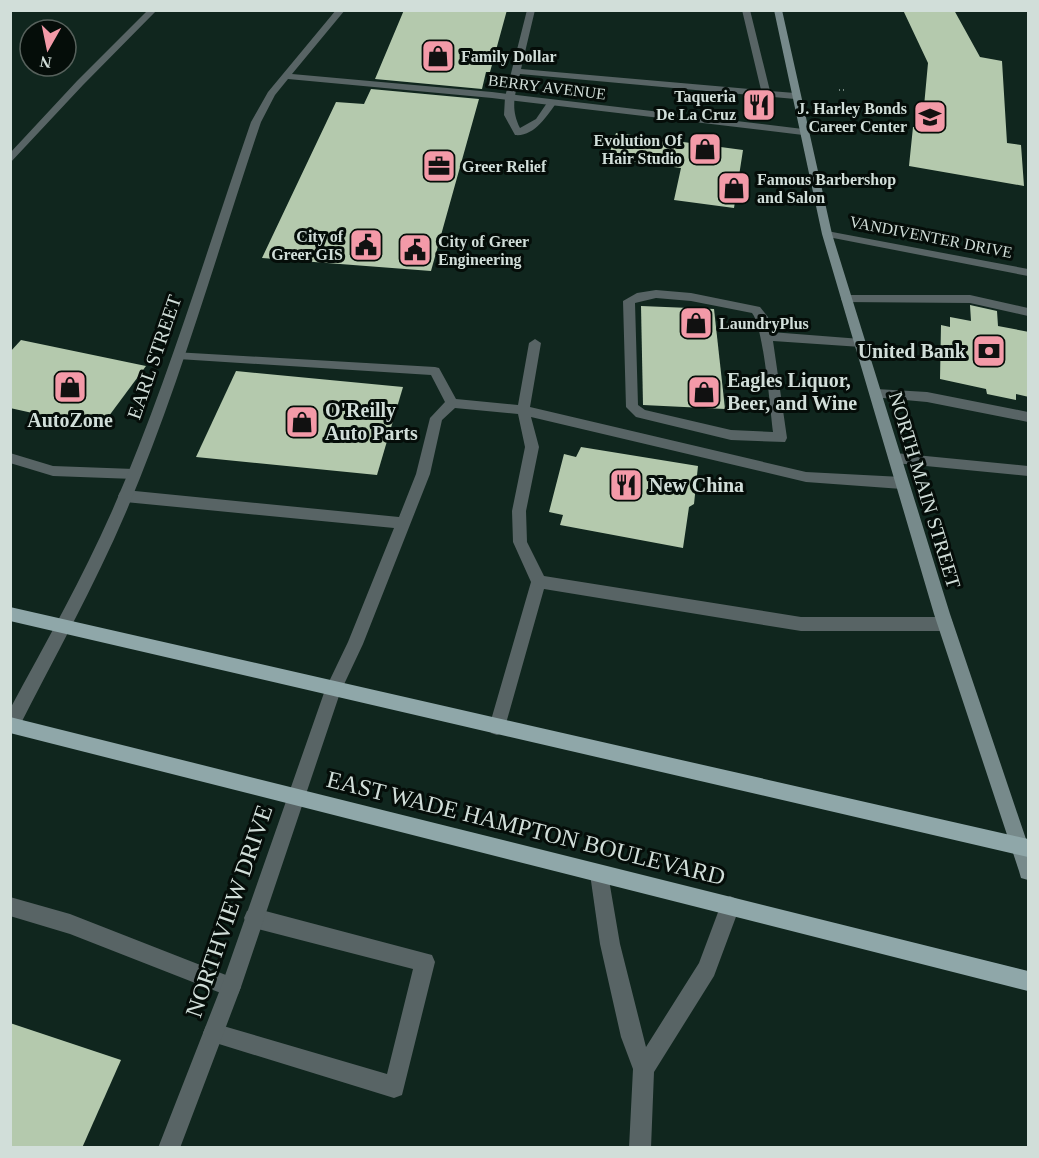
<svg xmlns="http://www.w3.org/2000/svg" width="1039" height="1158" font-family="'Times New Roman',serif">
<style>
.building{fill:#b4c9ad}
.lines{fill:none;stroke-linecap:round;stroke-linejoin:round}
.path{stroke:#768881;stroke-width:2;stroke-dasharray:1 3;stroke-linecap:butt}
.lane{fill:#586465;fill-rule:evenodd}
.street{fill:#586465;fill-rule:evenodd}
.secondary{fill:#778a8b;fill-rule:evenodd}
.primary{fill:#8fa7a9;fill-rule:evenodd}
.labels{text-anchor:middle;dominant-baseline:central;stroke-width:6;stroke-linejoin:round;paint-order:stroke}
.far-poi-label{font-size:16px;font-weight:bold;fill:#d1ded9;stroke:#050d09;text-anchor:start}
.far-street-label{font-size:16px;fill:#d1ded9;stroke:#050d09}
.poi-label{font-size:20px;font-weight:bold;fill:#d1ded9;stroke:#050d09;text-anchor:start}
.street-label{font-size:20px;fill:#d1ded9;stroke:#050d09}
.near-street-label{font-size:24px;fill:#d1ded9;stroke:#050d09}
</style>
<rect width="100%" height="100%" fill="#10261e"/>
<g class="building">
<path d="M404,10h103l-17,62h-4l-4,17 -107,-10z"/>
<path d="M903,10h51l26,47 22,4 5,82 14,2 3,41 -115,-20 4,-39 9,1 6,-65z"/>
<path d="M371,89l108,10 -48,172 -169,-13 74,-156 28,2z"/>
<path d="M616,133l127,17 -9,58 -60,-8 7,-32 -73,-10z"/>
<path d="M970,305l27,6 1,15 31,6v65l-13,-3v6l-29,-6 -1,-5 -46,-10 1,-54 9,2v-10l21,4z"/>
<path d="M641,306l73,3 11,100 -82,-4z"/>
<path d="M21,340l125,26 -46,62 -90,-20v-56z"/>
<path d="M236,371l167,16 -26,88 -181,-18z"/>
<path d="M581,447l117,19 -4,38 -5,3 -6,41 -123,-23 3,-10 -14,-3 15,-58 12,3z"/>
<path d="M10,1023l111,37 -39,88h-72z"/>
</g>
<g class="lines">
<path class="path" d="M839,90h7"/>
<g class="lane">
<path d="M527,10h8l-14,59 240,21 -19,-80h8l20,81 25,2 4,3 -4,3 -275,-25c-5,21 -10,34 0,54l16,-9 13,-19 8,2c-10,14 -23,35 -42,33l-11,-20 1,-18z"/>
<path d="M656,290l35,3 69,14 8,10 3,15 90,7 6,4 -6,4 -88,-6 14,97 -2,4 -54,-2 -95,-23 -10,-10 -3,-106 14,-8zM656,298l35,3 61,12c12,15 18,96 21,119l-42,-2 -86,-20 -7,-5 -3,-102z"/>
<path d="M847,295h123l58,13v8l-58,-13 -127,-1 -2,-3z"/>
<path d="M535,339l6,4 -11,64 276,65 96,5 7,6 -7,6 -96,-7 -275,-65 8,30 -13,64 1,31 17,34 257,41h144l6,2 2,5 -2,5 -6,2h-144l-257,-42 -39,138 -2,6 -6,2 -6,-2 -2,-6 42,-145 -18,-40 -1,-31 13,-64 -7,-33 -63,-6 -13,12 -12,54 -67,170 -24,51 -6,3 -6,-3 -2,-5 23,-48 46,-114 -269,-26 -5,-2 -2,-4 2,-4 5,-2 274,27 17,-43 14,-56 15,-16 -14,-27 -253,-16 -4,-1v-6l261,15 4,1 17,31 62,6 11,-62z"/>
<path d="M876,389l51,3 101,20v10l-101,-20 -55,-5 -2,-3 2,-3z"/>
<path d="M10,453l43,13 81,3 7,5 -7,5 -81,-3 -43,-13z"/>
<path d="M895,453l133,13v10l-133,-13 -7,-5z"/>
<path d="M599,865l7,2 2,7 12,70 26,103 53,-84 24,-64 7,-3 7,3 3,7 -26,70 -60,96 -3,76h-22l4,-79 -12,-32 -21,-93 -10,-70 2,-7z"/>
<path d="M10,897l60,17 161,63 7,3 3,7 -3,7 -7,3 -161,-63 -60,-18z"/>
<path d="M254,908l178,47 3,7 -33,133 -8,3 -188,-58 -3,-7 3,-7 7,-3 174,51 26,-105 -159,-41 -7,-3 -3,-7 3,-7z"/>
</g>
<g class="street">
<path d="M148,10h9l-74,75 -73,78v-10l67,-72z"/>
<path d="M336,10h9l-53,64 200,18 311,37 5,3 -5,3 -311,-37 -204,-19 -13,16 -14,27c-44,130 -81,263 -135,390 -32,75 -72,146 -109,219l-7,2v-24c35,-65 72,-130 102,-198 55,-126 94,-259 139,-389l17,-30z"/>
<path d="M827,231l201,38v7l-205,-40v-4z"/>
<path d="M333,682l6,3 2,5 -100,297 -61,161h-22l63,-161 104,-297 2,-5z"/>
</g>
<path class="secondary" d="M774,10h8l50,224 118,380 78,231v35l-7,-2 -2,-7 -85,-257 -112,-380z"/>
<g class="primary">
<path d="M10,607l1018,232v18l-1018,-236z"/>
<path d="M10,717l1018,254v20l-1018,-258z"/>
</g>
</g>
<defs>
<g id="shop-square" transform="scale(1.725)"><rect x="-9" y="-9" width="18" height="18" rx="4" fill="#f39aa8" stroke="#050d09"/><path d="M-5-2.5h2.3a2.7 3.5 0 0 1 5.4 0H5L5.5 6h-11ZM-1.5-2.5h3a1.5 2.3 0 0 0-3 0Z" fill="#111"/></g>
<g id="restaurant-square" transform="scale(1.725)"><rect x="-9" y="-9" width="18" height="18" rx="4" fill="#f39aa8" stroke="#050d09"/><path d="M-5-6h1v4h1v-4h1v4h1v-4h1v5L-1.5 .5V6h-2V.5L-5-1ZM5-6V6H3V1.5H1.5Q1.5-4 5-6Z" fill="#111"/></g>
<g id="school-square" transform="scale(1.725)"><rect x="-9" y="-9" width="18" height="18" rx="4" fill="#f39aa8" stroke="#050d09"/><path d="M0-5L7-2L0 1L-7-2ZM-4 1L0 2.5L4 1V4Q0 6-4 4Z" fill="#111"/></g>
<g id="office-square" transform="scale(1.725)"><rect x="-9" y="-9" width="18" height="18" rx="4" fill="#f39aa8" stroke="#050d09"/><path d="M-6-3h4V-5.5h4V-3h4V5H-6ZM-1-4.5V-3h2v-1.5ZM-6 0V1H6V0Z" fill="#111"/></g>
<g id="civic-square" transform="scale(1.725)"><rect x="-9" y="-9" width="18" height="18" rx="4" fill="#f39aa8" stroke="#050d09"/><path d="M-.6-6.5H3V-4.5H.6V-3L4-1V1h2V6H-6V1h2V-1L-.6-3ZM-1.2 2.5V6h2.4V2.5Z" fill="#111"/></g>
<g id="bank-square" transform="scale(1.725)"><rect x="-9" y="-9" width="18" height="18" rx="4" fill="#f39aa8" stroke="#050d09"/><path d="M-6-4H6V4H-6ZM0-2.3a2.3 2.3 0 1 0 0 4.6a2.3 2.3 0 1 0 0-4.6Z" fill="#111"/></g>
</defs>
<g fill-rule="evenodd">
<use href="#shop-square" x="438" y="56"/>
<use href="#restaurant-square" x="759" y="105"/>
<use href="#school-square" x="930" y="117"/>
<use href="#shop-square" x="705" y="149"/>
<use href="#office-square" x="439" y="166"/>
<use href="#shop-square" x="734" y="188"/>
<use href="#civic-square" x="366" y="245"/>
<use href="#civic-square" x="415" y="250"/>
<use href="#shop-square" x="696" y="323"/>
<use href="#bank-square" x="989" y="351"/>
<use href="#shop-square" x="70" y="387"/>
<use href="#shop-square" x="704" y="392"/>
<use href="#shop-square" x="302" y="422"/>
<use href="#restaurant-square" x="626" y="485"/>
</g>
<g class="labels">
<g class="far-poi-label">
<text x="461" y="56">Family Dollar</text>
<text x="736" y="96" text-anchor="end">Taqueria<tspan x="736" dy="18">De La Cruz</tspan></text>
<text x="907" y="108" text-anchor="end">J. Harley Bonds<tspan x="907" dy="18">Career Center</tspan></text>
<text x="682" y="140" text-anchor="end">Evolution Of<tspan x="682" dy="18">Hair Studio</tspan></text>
<text x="462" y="166">Greer Relief</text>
<text x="757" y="179">Famous Barbershop<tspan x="757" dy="18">and Salon</tspan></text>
<text x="343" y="236" text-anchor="end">City of<tspan x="343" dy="18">Greer GIS</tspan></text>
<text x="438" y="241">City of Greer<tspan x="438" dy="18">Engineering</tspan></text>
<text x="719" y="323">LaundryPlus</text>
</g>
<g class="far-street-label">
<text transform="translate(547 87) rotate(7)">BERRY AVENUE</text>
<text transform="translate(931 237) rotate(11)">VANDIVENTER DRIVE</text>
</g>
<g class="poi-label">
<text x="966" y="351" text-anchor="end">United Bank</text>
<text x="727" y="380">Eagles Liquor,<tspan x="727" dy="23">Beer, and Wine</tspan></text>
<text x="325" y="410">O'Reilly<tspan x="325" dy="23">Auto Parts</tspan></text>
<text x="70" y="420" text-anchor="middle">AutoZone</text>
<text x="649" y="485">New China</text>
</g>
<g class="street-label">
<text transform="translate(154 357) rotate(-71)">EARL STREET</text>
<text transform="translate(925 490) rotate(73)">NORTH MAIN STREET</text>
</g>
<g class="near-street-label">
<text transform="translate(526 828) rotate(14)">EAST WADE HAMPTON BOULEVARD</text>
<text transform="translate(229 911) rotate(-71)">NORTHVIEW DRIVE</text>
</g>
</g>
<rect width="1039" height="1158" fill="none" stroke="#d1ded9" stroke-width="24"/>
<g transform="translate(48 48) rotate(189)"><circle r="28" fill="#050d09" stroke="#57615c" stroke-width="1.5"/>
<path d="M0-4.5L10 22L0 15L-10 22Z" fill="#f39aa8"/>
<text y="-9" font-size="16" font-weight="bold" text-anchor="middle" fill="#d1ded9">N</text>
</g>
</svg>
